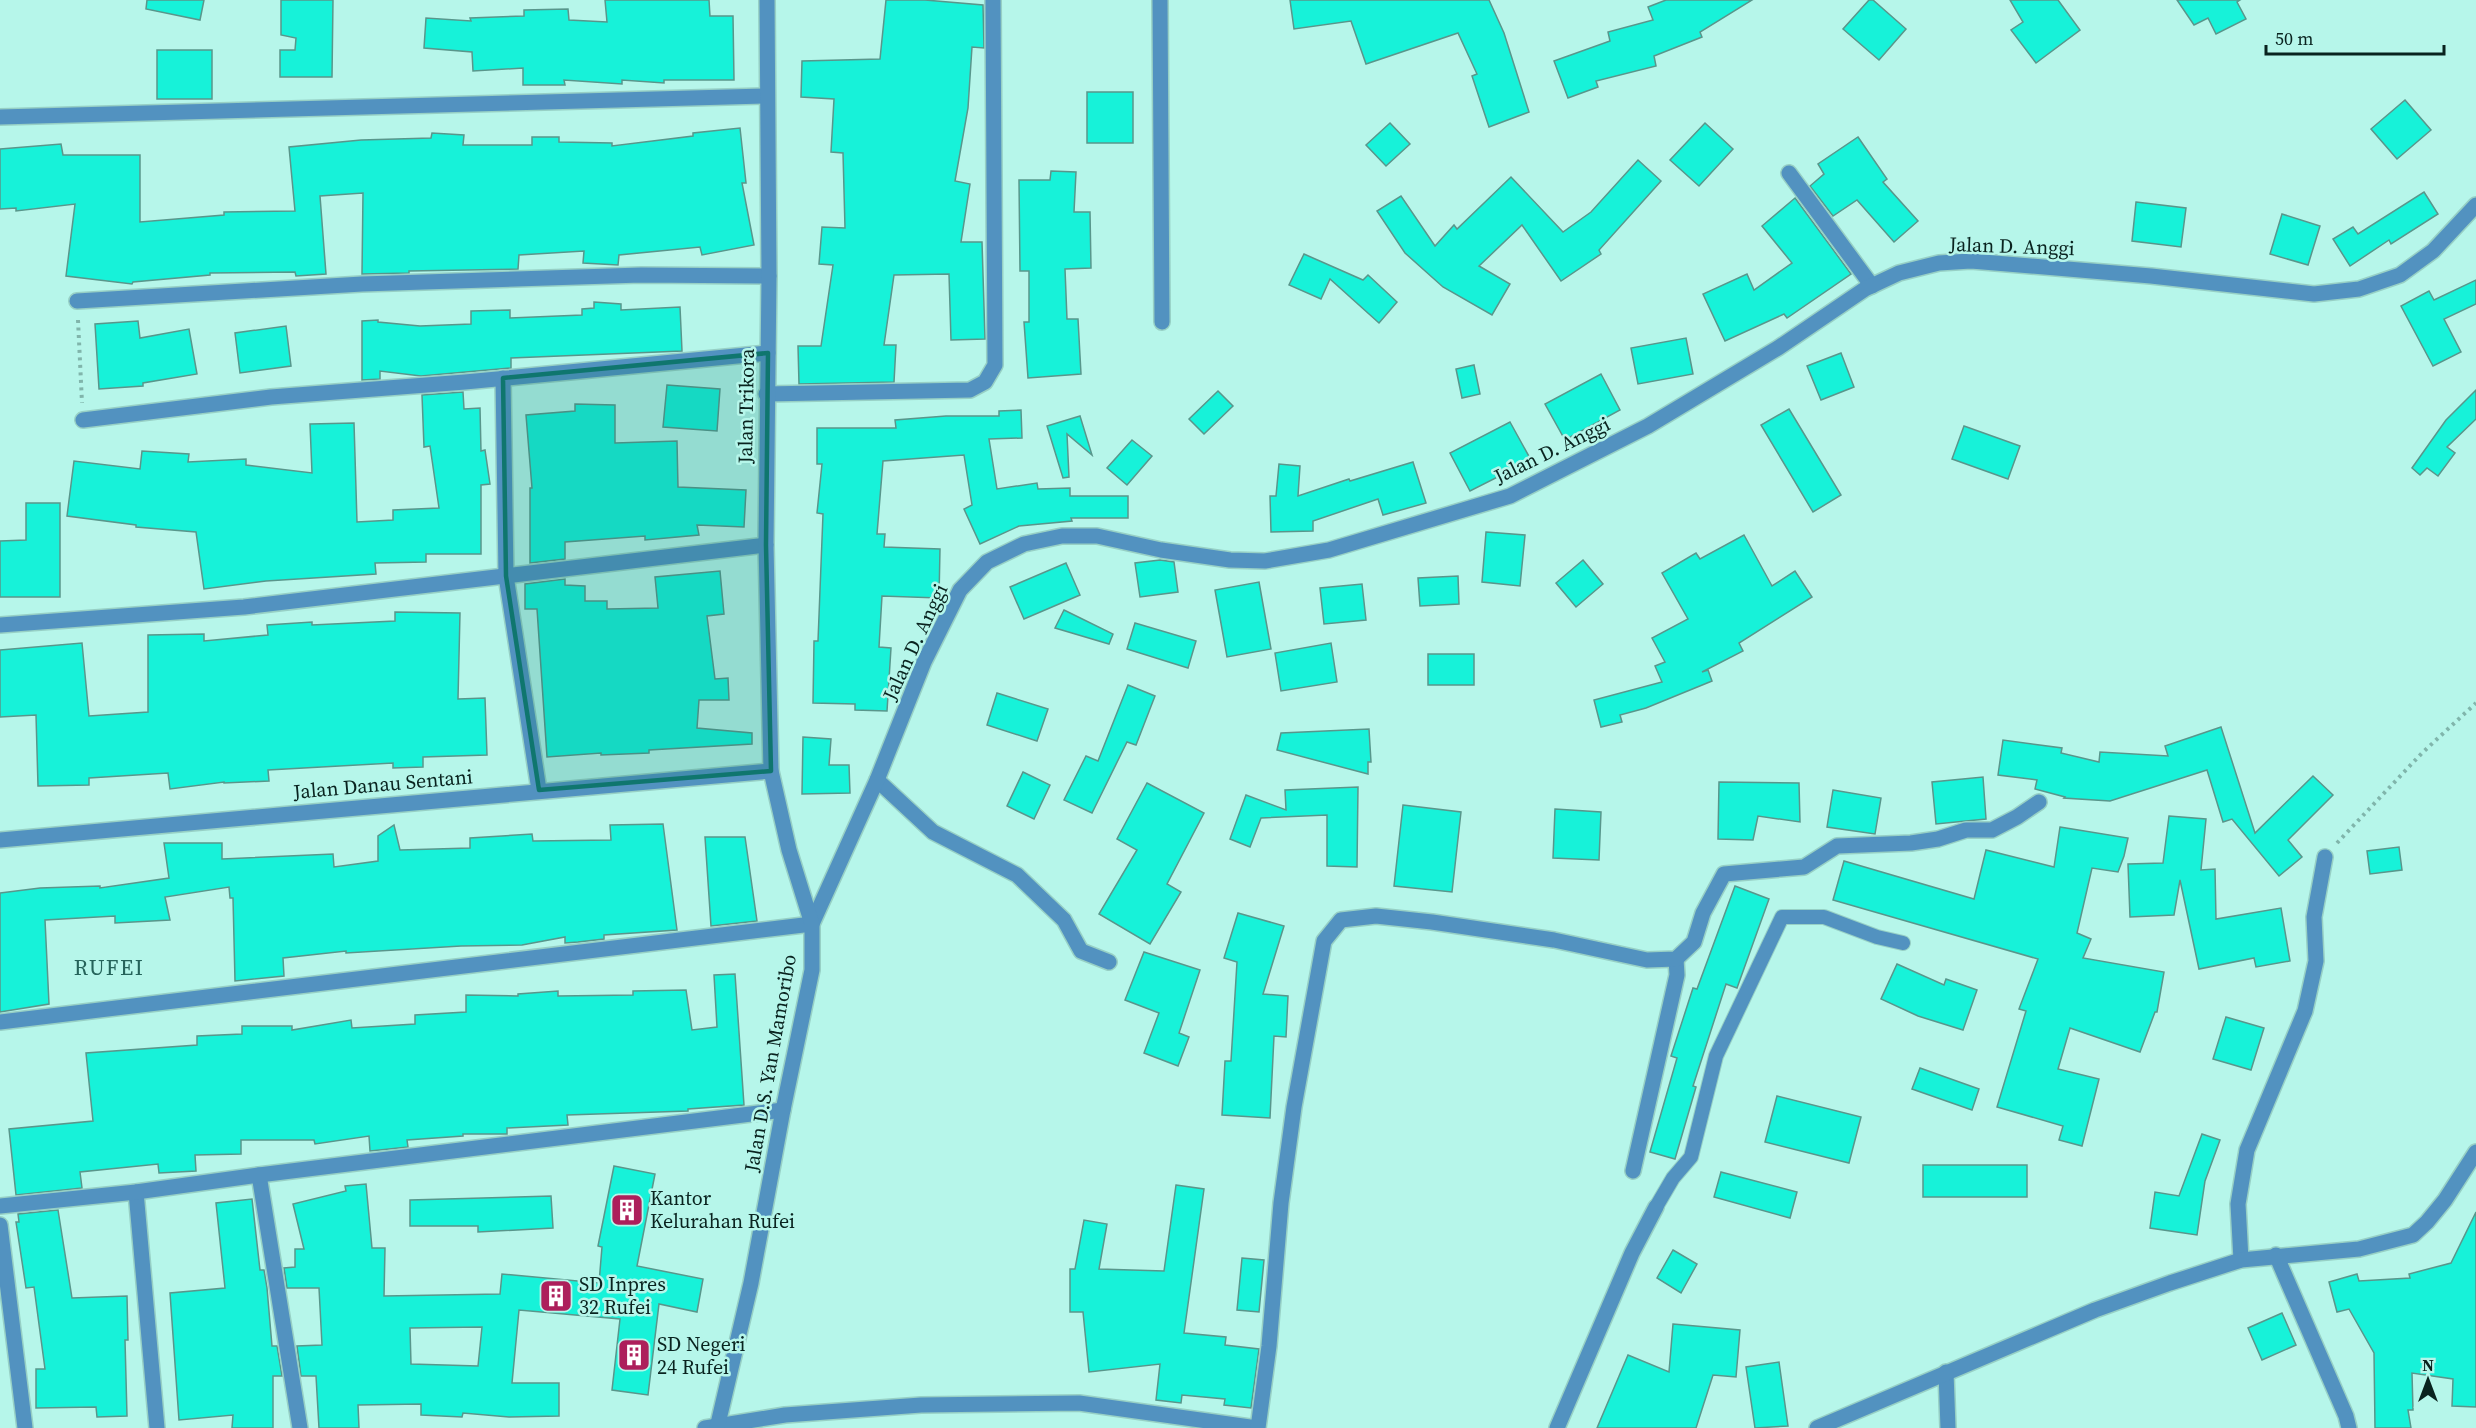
<svg xmlns="http://www.w3.org/2000/svg" width="2476" height="1428" font-family="'Source Serif 4',serif">
<style>
.building{fill:#17f2d9;stroke:#59968b;stroke-width:1.5;fill-rule:evenodd}
.lines{fill:none;stroke-linecap:round;stroke-linejoin:round}
.service-casing{stroke:#97d0c5;stroke-width:16}
.minor-casing{stroke:#97d0c5;stroke-width:18}
.tertiary-casing{stroke:#97d0c5;stroke-width:18}
.path{stroke:#80b5ab;stroke-width:4;stroke-dasharray:3 4.5;stroke-linecap:butt}
.service{stroke:#5292c0;stroke-width:14}
.minor{stroke:#5292c0;stroke-width:15}
.tertiary{stroke:#5292c0;stroke-width:15}
.marked{fill:#0f766e;fill-opacity:0.2;stroke:#0f766e;stroke-width:4.5;stroke-linejoin:round}
.labels{text-anchor:middle;dominant-baseline:central;stroke-width:5;stroke-linejoin:round;paint-order:stroke}
.street-label{font-size:20px;fill:#09231f;stroke:#b6f6ea}
.poi-label{font-size:20px;fill:#09231f;stroke:#b6f6ea;text-anchor:start}
.quarter-label{font-size:22px;letter-spacing:1.5px;fill:#25635a;stroke:#b6f6ea}
</style>
<rect width="100%" height="100%" fill="#b6f6ea"/>
<g class="building">
<path d="M147,0h57l-4,20 -54,-11z"/>
<path d="M281,0h52l-1,77h-52v-27h15l1,-12 -15,-3z"/>
<path d="M605,0h104l1,16h23l1,64h-70v3l-42,-3v4l-58,-4 1,5h-42v-17l-50,3 -1,-19 -48,-4 2,-30 45,3 -1,-3 54,-2v-6l44,-1 1,11 38,2z"/>
<path d="M886,0h39l58,5 1,43 -12,-1 -4,61 -13,73 15,3 -9,58h21l3,97 -34,1 -2,-66 -55,1 -10,70h12l-2,37 -95,2 -1,-38h23l12,-81 -14,-1 3,-37 23,1 -2,-75 -12,-1 3,-53 -33,-2 1,-36 78,-2z"/>
<path d="M1290,0h199l15,33 25,79 -40,15 -17,-51 5,-2 -19,-41 -92,31 -15,-43 -57,8z"/>
<path d="M1666,0h86l-52,32 2,5 -48,19 2,10 -60,15 2,6 -30,11 -14,-37 56,-20 -2,-9 45,-12 -5,-13z"/>
<path d="M1869,0h4l33,29 -27,31 -36,-31z"/>
<path d="M2010,0h48l22,30 -44,33 -25,-33 12,-8z"/>
<path d="M2177,0h63l-3,2 9,17 -30,15 -8,-16 -14,7z"/>
<rect x="157" y="50" width="55" height="49"/>
<rect x="1087" y="92" width="46" height="51"/>
<path d="M2405,100l26,30 -34,29 -26,-30z"/>
<path d="M1390,123l20,21 -24,22 -20,-21z"/>
<path d="M1705,123l28,26 -34,37 -29,-26z"/>
<path d="M740,128l6,55h-4l12,62 -52,10 -2,-8 -81,8 -1,10 -35,-2 1,-12 -65,4 -1,14 -109,2v2l-47,1 1,-81 -43,3 6,78 -30,2 -1,-4 -85,1v2l-77,7 -1,2 -66,-8 9,-72 -59,7v-3l-16,1v-60l61,-5 2,11h77v67l84,-7v-3l71,-1 -6,-64 72,-7 70,-2 1,-5 32,2 -1,10h69v-8h27v5l53,1v3l81,-10v-3z"/>
<path d="M1858,137l29,42 -4,3 35,39 -24,21 -37,-42 -24,16 -23,-30 14,-12 -6,-10z"/>
<path d="M1638,160l23,21 -62,69 2,4 -40,27 -39,-56 -43,41 31,18 -18,31 -49,-28 -38,-34 -28,-42 24,-15 34,50 19,-21 3,4 54,-52 52,55 28,-20z"/>
<path d="M1051,171l25,1 -2,40h16l1,56 -26,1 2,50h11l3,55 -53,4 -4,-56h5v-51h-9l-1,-91h31z"/>
<path d="M2424,192l14,22 -47,30 -2,-4 -39,26 -17,-27 20,-12 5,7z"/>
<path d="M1795,198l56,76 -64,44 -3,-4 -59,27 -22,-47 44,-20 7,16 38,-27 -30,-37z"/>
<path d="M2136,202l50,6 -5,39 -49,-6z"/>
<path d="M2282,214l38,12 -12,39 -38,-11z"/>
<path d="M1304,254l59,26 5,-5 29,27 -18,21 -49,-44 -9,20 -32,-14z"/>
<path d="M2476,280v24l-32,15 17,33 -28,14 -32,-60 28,-15 5,9z"/>
<path d="M594,302l27,2v6l59,-3 2,44 -171,7v10l-90,8 -41,-5v8l-18,1v-59l16,-1v2l42,4 51,-2v-13l39,-1v8l72,-3v-6l12,-1z"/>
<path d="M138,321l2,17 49,-9 8,45 -54,9v3l-44,3 -4,-65z"/>
<path d="M286,326l5,40 -51,7 -5,-40z"/>
<path d="M1686,338l7,36 -55,10 -7,-36z"/>
<path d="M1841,353l13,34 -33,13 -14,-34z"/>
<path d="M1474,365l6,29 -18,4 -6,-29z"/>
<path d="M1601,374l19,36 -55,30 -20,-36z"/>
<path d="M667,385l53,4 -3,42 -54,-4z"/>
<path d="M2476,390v29l-29,28 8,6 -17,23 -11,-8 -7,7 -8,-7 34,-48z"/>
<path d="M1218,391l15,15 -29,28 -15,-15z"/>
<path d="M463,392l1,17 16,-1 1,43 4,-1 5,34 -9,1v69h-55v8l-51,1 1,11 -110,7 -62,8 -8,-57 -60,-5v-2l-69,-9 7,-55 66,8 2,-18 47,3 -1,8 58,-3v6l66,8 -2,-49 44,-1 3,99 36,-2v-10l46,-2 -9,-62 -6,1 -2,-52z"/>
<path d="M575,404l40,1v38l62,-2 1,46 68,3 -2,37 -47,-2 2,10 -54,5v-4l-80,6v17l-35,4v-75h2l-6,-73 49,-4z"/>
<path d="M1789,409l52,86 -28,17 -52,-87z"/>
<path d="M1021,410l1,28 -33,1 8,50 40,-6 1,6 32,-1v8h58v22h-57l1,3 -53,5 -39,18 -16,-35 8,-4 -8,-50 -81,6 -6,73h8l-1,13 56,2 -1,49 -57,-2 -3,51 12,1 -4,63 -32,-1v-6l-42,-1 1,-62h4l5,-127 -6,-1 5,-49h-5v-36h79l-1,-8 51,-4h53v-5z"/>
<path d="M1080,416l12,39 -25,-21 2,43 -6,1 -16,-52z"/>
<path d="M1510,422l21,38 -61,31 -20,-38z"/>
<path d="M1964,426l56,20 -12,33 -56,-20z"/>
<path d="M1132,440l20,16 -25,29 -20,-17z"/>
<path d="M1413,462l13,41 -43,12 -5,-16 -65,22v10l-42,1 -1,-36h6l3,-32 21,2 -2,30 51,-17 1,2z"/>
<path d="M26,503h34v94h-60v-56l26,-1z"/>
<path d="M1486,532l39,3 -5,51 -38,-4z"/>
<path d="M1744,535l28,51 23,-15 17,26 -73,46 4,8 -41,21 6,-2 4,11 -66,27 -26,7 2,7 -21,5 -7,-27 68,-18 -7,-16 10,-4 -13,-24 36,-19 -26,-46 34,-20 4,6z"/>
<path d="M1160,560l14,2 4,30 -38,5 -5,-34z"/>
<path d="M1583,560l20,24 -27,23 -20,-24z"/>
<path d="M1066,563l14,32 -56,24 -14,-32z"/>
<path d="M720,571l4,43 -17,2 8,63 13,-1 1,22h-30l-2,28 55,5v11l-103,6v3l-48,2v-2l-54,4 -10,-148h-12v-25l40,-5v6l20,1v15h22v8l51,-1 -3,-31z"/>
<path d="M1458,576l1,28 -39,2 -2,-28z"/>
<path d="M1259,582l12,67 -44,8 -12,-67z"/>
<path d="M1362,584l4,36 -42,4 -4,-36z"/>
<path d="M1064,610l49,24 -4,10 -54,-16z"/>
<path d="M395,612l65,1 -2,86 27,-1 2,57 -64,2v10l-30,1v-5l-125,7 1,11 -45,2v-1l-54,7 -2,-16 -79,5v7l-51,1 -2,-71 -36,2v-67l82,-7 7,73 59,-4v-77l56,-1v7l64,-6 -1,-10 45,-3v3l83,-4z"/>
<path d="M1135,623l61,18 -8,27 -61,-19z"/>
<path d="M1331,643l6,39 -56,9 -6,-38z"/>
<rect x="1428" y="654" width="46" height="31"/>
<path d="M1128,685l27,11 -19,49 -9,-3 -35,71 -28,-13 22,-44 12,5z"/>
<path d="M997,693l51,16 -11,32 -50,-16z"/>
<path d="M2221,727l34,106 58,-57 20,19 -45,45 14,17 -23,19 -47,-57 -9,3 -16,-52 -97,31 -46,-3 1,-1 -30,-8 2,-9 -39,-5 5,-35 59,8 -1,5 38,9 1,-10 68,4 -3,-10z"/>
<path d="M1369,729l2,33h-3v12l-91,-24 4,-17z"/>
<path d="M803,737l28,2 -2,26h20l1,28 -48,1z"/>
<path d="M1023,772l27,13 -16,34 -27,-13z"/>
<path d="M1983,777l3,42 -50,5 -4,-42z"/>
<path d="M1719,782l80,1 1,39 -42,-6 -5,24 -35,-1z"/>
<path d="M1147,783l57,30 -37,71 14,8 -31,52 -51,-30 38,-64 -20,-11z"/>
<path d="M1358,787l-1,80 -30,-1v-51l-66,3 -11,29 -20,-8 16,-44 40,15 -1,-20z"/>
<path d="M1833,790l48,8 -6,36 -48,-7z"/>
<path d="M1403,805l58,7 -9,80 -58,-6z"/>
<path d="M1555,809l46,3 -2,48 -46,-2z"/>
<path d="M2169,816l37,3 -5,51 14,-1 1,50 65,-11 9,53 -34,6 -2,-9 -55,11 -19,-89 -6,35 -44,2 -2,-53 35,-1z"/>
<path d="M663,824l14,106 -73,5v4l-26,3 -13,1v-6l-43,8 -61,1 -115,7v-2l-63,7 1,18 -49,5 -2,-83h-3l-1,-11 -64,10 5,23 -55,3v-7l-70,4 4,84 -49,8v-119l40,-5 60,-2v2l69,-10 -5,-35h58v16l111,-5 1,13 44,-6v-25l16,-11 6,25 70,-2v-10l62,-4 1,7 78,-1 -1,-15z"/>
<path d="M2060,827l68,11 -4,18 -6,16 -26,-4 -15,65 14,6 -8,19 81,14 -7,40h-2l-15,40 -70,-24 -12,41 41,10 -17,67 -23,-6 4,-14 -66,-19 29,-96 -7,-2 19,-50 -205,-59 11,-39 130,38 12,-49 68,17z"/>
<path d="M705,837h40l12,84 -46,5z"/>
<path d="M2399,847l3,23 -32,4 -3,-23z"/>
<path d="M1735,886l34,13 -32,89 -11,-4 -33,102 3,1 -21,72 -25,-7 27,-94 -6,-2 22,-68 4,1z"/>
<path d="M1238,913l46,13 -21,68 25,2 -2,41 -12,-1 -4,82 -48,-3 3,-54h6l6,-99 -13,-4z"/>
<path d="M1144,952l56,18 -21,63 10,4 -11,29 -34,-13 15,-40 -34,-13z"/>
<path d="M1897,964l47,21 2,-6 31,11 -14,40 -45,-14 -37,-17z"/>
<path d="M735,974l9,131 -56,4v2l-121,4 1,10 -61,3v6h-44v2l-56,4 1,7 -38,4 -1,-15 -54,8 -1,-4h-73v14l-46,1 1,16 -37,2 -1,-9 -78,8 2,16 -66,7 -7,-66 84,-8 -7,-68 111,-8v-9l45,-2v-8h50v4l59,-10 1,8 63,-4v-9l51,-3v-17l52,1v-2l40,-3v5l75,-1v-4l53,-1 6,40 25,-3 -3,-52z"/>
<path d="M2226,1017l38,11 -13,42 -38,-11z"/>
<path d="M1920,1068l59,21 -7,21 -60,-21z"/>
<path d="M1777,1096l84,21 -12,46 -84,-21z"/>
<path d="M2202,1134l18,6 -15,41 -8,54 -47,-7 5,-36 24,4z"/>
<rect x="1923" y="1165" width="104" height="32"/>
<path d="M614,1166l41,8 -18,92 66,13 -6,33 -38,-8 -11,91 -36,-5 8,-71 -101,-9 -7,73h47v33l-50,1 -46,-4 -1,4 -41,-2v-11l-63,1 1,23h-40l-3,-52h-15l-4,-30 25,-1 -3,-57h-32l-3,-20 11,-1v-18h9l-11,-45 53,-13 -1,-5 21,-2 6,64h13l-1,48 116,-2 2,-20 97,9 3,-36 -4,-1zM482,1327l-4,39 -67,-2 -1,-36z"/>
<path d="M1721,1172l76,20 -7,26 -76,-21z"/>
<path d="M1176,1185l28,4 -20,144 42,4 -1,8 34,4 -8,59 -27,-3 1,-6 -43,-4 -1,8 -25,-3 4,-36 -71,8 -6,-60h-13v-43h5l9,-49 23,4 -8,45 65,2z"/>
<path d="M551,1196l2,32 -75,4v-6h-68v-26z"/>
<path d="M252,1199l8,71h4l3,18 5,58h5l5,30h-9v52h-41l1,-13 -54,5 -9,-127 55,-5 -9,-85z"/>
<path d="M58,1210l14,88 55,-2 1,44h-3l2,76 -30,1 -1,-10 -60,1v-39h9l-11,-82 -8,1 -10,-66h3l-1,-8z"/>
<path d="M2476,1212v195l-24,-1 1,-27 -41,-6 1,37h-5l3,18h-36l-1,-75 -25,-44 -12,3 -8,-30 28,-8 2,7 51,-3 -1,-4 42,-11z"/>
<path d="M1673,1250l24,14 -16,29 -24,-15z"/>
<path d="M1242,1258l22,2 -5,52 -22,-2z"/>
<path d="M2282,1313l14,32 -34,15 -14,-32z"/>
<path d="M1673,1324l67,6 -4,47 -23,-2 -17,53h-99l31,-73 41,17z"/>
<path d="M1779,1362l9,64 -33,2 -9,-61z"/>
</g>
<g class="lines">
<g class="service-casing">
<path id="service" d="M1656,1207l17,-29 18,-21 25,-101 66,-139h42l53,20 26,6"/>
</g>
<g class="minor-casing">
<g id="minor">
<path d="M1160,0l2,322"/>
<path d="M0,117l767,-21"/>
<path d="M1789,173l83,113"/>
<path d="M77,301l285,-17 279,-9 128,1"/>
<path d="M503,378l3,198 33,214"/>
<path d="M766,394l204,-4 15,-8 10,-17 -2,-365"/>
<path d="M83,420l188,-23 194,-15 303,-29"/>
<path d="M0,625l244,-18 522,-62"/>
<path d="M877,780l56,52 84,43 47,45 17,31 28,11"/>
<path d="M0,1022l812,-98 65,-144 47,-118 36,-72 27,-28 37,-18 38,-8h35l64,14 69,10 35,1 64,-11 181,-54 138,-70 130,-78 87,-59 34,-16 40,-10 32,-2 180,15 163,18 45,-5 41,-14 33,-24 43,-46"/>
<path d="M1633,1171l44,-196 -1,-16"/>
<path d="M259,1175l41,253"/>
<path d="M136,1192l21,236"/>
<path d="M0,1206l136,-14 123,-17 524,-65"/>
<path d="M0,1225l25,203"/>
<path d="M2276,1255l70,161 3,12"/>
<path d="M2241,1260l-3,-56 9,-54 58,-139 11,-50 -2,-44 11,-60"/>
<path d="M1946,1372l2,56"/>
<path d="M705,1428l80,-13 136,-10 158,-2 178,25"/>
<path d="M1258,1428l11,-82 12,-143 13,-96 30,-166 17,-21 35,-4 56,6 122,18 93,20 29,-1 18,-17 9,-29 21,-39 80,-7 33,-21 74,-3 27,-4 28,-9h26l25,-13 22,-15"/>
<path d="M1557,1428l75,-175 24,-46"/>
<path d="M1817,1428l278,-118 75,-27 71,-23 118,-11 54,-14 14,-13 18,-22 31,-48"/>
</g>
</g>
<g class="tertiary-casing">
<g id="tertiary">
<path d="M0,840l771,-69"/>
<path d="M717,1428l34,-145 32,-173 29,-140v-46l-23,-74 -18,-79 -5,-226 3,-269 -2,-276"/>
</g>
</g>
<g class="path">
<path d="M78,320l4,83"/>
<path d="M2337,843l85,-90 54,-50"/>
</g>
<use href="#service" class="service"/>
<use href="#minor" class="minor"/>
<use href="#tertiary" class="tertiary"/>
</g>
<path class="marked" d="M768,353l-2,192 5,226 -232,19 -33,-214 -3,-198z"/>
<defs>
<g id="building-square" transform="scale(1.725)"><rect x="-9" y="-9" width="18" height="18" rx="4" fill="#ad1f5b" stroke="#b6f6ea"/><path d="M-4-6H4V6H1V3H-1V6H-4ZM-2.5-4.3h1.7v1.8h-1.7ZM.8-4.3h1.7v1.8H.8ZM-2.5-1h1.7V.8h-1.7ZM.8-1h1.7V.8H.8Z" fill="#fff"/></g>
</defs>
<g fill-rule="evenodd">
<use href="#building-square" x="627" y="1210"/>
<use href="#building-square" x="556" y="1296"/>
<use href="#building-square" x="634" y="1355"/>
</g>
<g class="labels">
<g class="street-label">
<text transform="translate(2012 246) rotate(2)">Jalan D. Anggi</text>
<text transform="translate(746 406) rotate(-89)">Jalan Trikora</text>
<text transform="translate(1552 450) rotate(-26)">Jalan D. Anggi</text>
<text transform="translate(915 642) rotate(-65)">Jalan D. Anggi</text>
<text transform="translate(383 784) rotate(-5)">Jalan Danau Sentani</text>
<text transform="translate(770 1063) rotate(-80)">Jalan D.S. Yan Mamoribo</text>
</g>
<g class="poi-label">
<text x="650" y="1198">Kantor<tspan x="650" dy="23">Kelurahan Rufei</tspan></text>
<text x="579" y="1284">SD Inpres<tspan x="579" dy="23">32 Rufei</tspan></text>
<text x="657" y="1344">SD Negeri<tspan x="657" dy="23">24 Rufei</tspan></text>
</g>
<g class="quarter-label">
<text x="109" y="967">RUFEI</text>
</g>
</g>
<g transform="translate(2428 1380)" stroke="#b6f6ea" stroke-width="4.5" paint-order="stroke">
<path d="M0-4.5L10 22L0 15L-10 22Z" fill="#09231f"/>
<text y="-9" font-size="16" font-weight="bold" text-anchor="middle" fill="#09231f">N</text>
</g>
<path d="M2266 45v9h178v-9" fill="none" stroke="#09231f" stroke-width="3"/>
<text x="2275" y="45" font-size="18" fill="#09231f" stroke="#b6f6ea" stroke-width="4.5" paint-order="stroke">50 m</text>
</svg>
